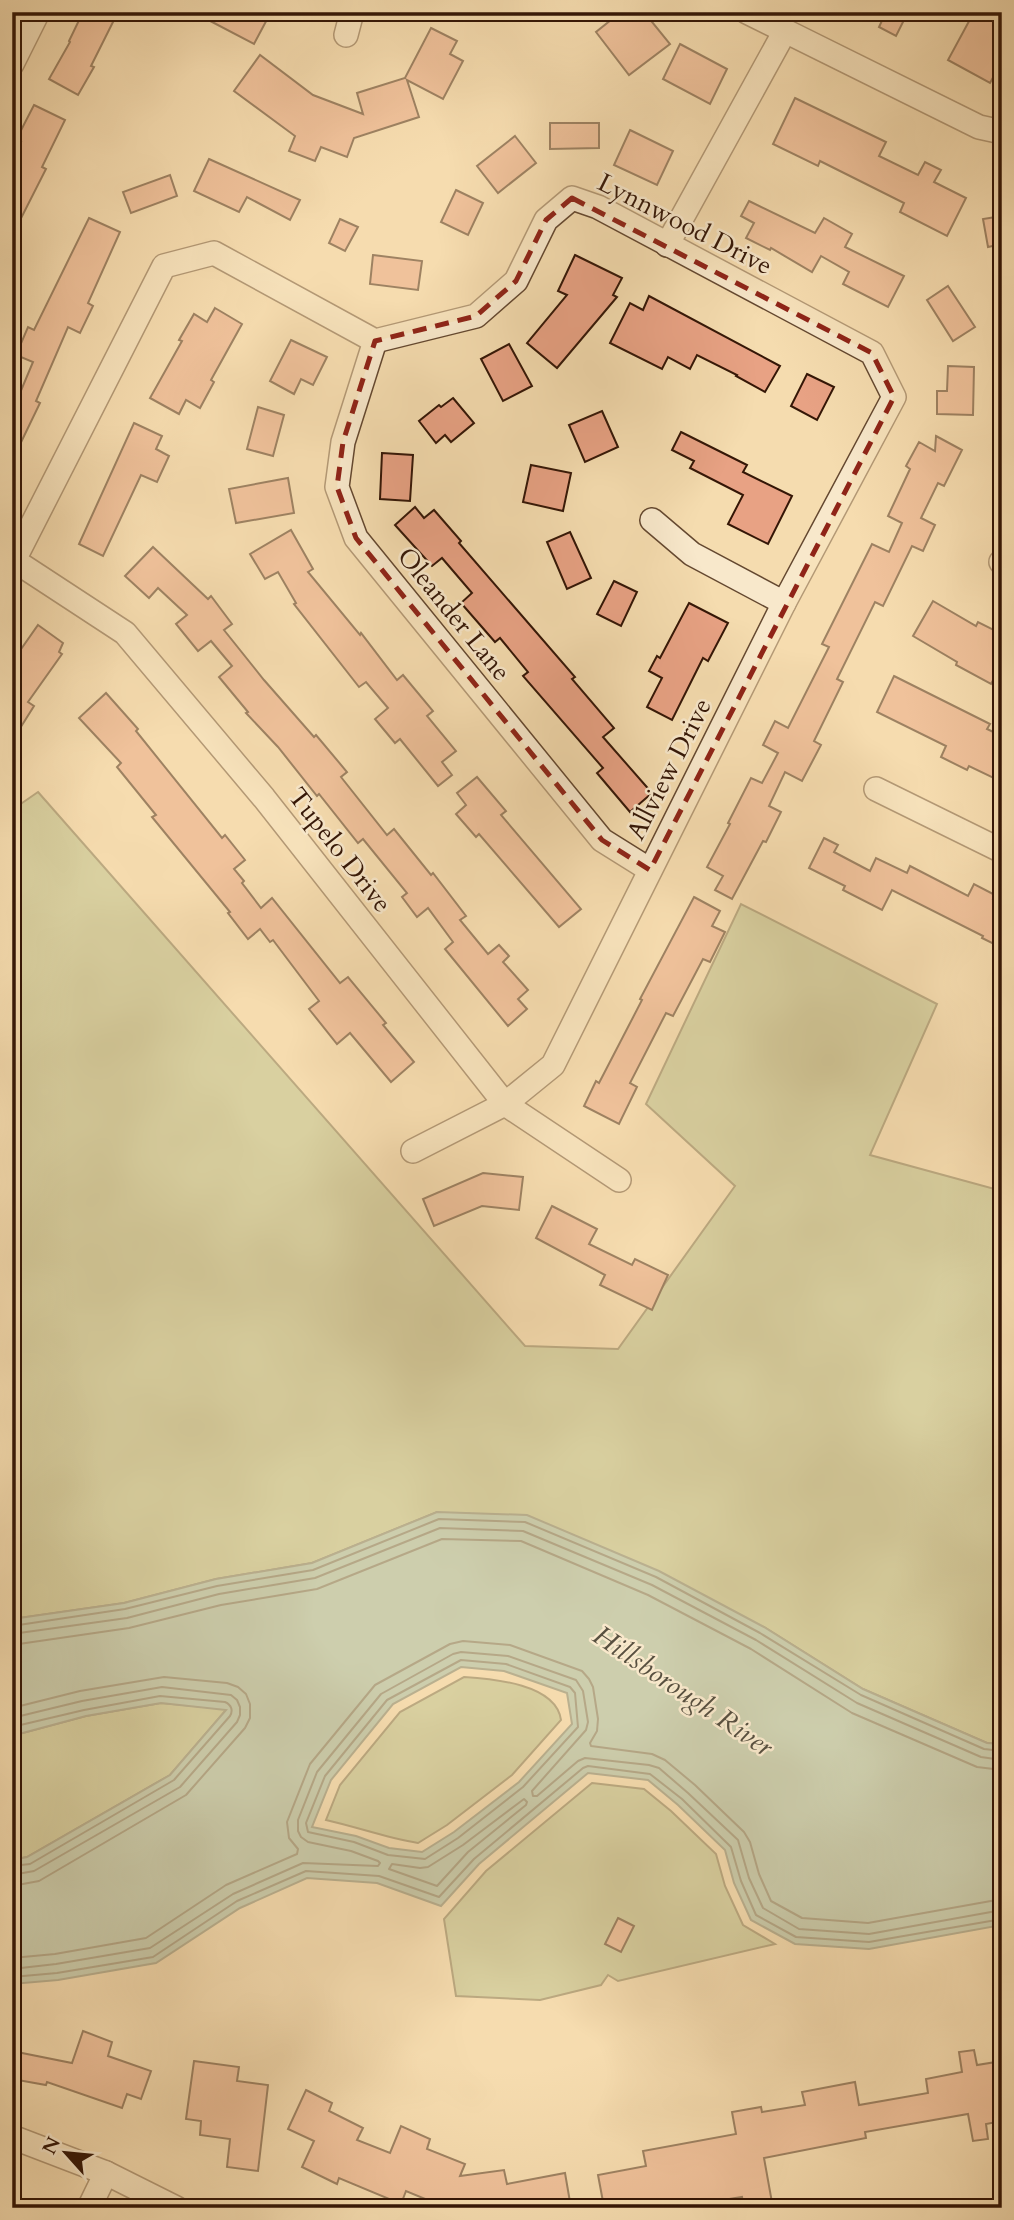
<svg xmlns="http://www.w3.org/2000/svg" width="1014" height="2220" font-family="Cardo,serif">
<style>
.green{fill:#b7c28e;stroke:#766c4a;stroke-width:2}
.water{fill:#9cbcab;stroke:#727a69;stroke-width:2;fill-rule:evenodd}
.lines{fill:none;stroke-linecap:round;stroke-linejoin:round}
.shore{stroke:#686958;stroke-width:2}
.building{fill:#e8a284;stroke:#341606;stroke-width:2}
.minor-casing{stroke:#644830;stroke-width:26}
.minor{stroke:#f8e8cb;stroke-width:23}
.marked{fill:none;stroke:#8f2418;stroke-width:5;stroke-dasharray:14 9;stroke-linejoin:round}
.labels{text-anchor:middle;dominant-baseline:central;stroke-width:5;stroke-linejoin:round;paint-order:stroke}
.street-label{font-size:26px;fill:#341606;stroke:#f8e8cb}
.water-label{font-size:28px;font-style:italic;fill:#585040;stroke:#f8e8cb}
</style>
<rect width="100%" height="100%" fill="#f5dcaf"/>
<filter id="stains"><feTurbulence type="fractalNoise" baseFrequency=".00286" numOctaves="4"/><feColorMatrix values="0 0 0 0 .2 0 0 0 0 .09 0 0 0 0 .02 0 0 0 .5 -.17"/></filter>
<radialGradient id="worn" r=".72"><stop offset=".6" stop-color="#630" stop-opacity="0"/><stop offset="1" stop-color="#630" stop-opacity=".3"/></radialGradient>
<g class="green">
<path d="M38,792l487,554 93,3 117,-163 -89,-82 95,-200 196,100 -67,151 132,36v553l-15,-1 -124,-54 -99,-62 -327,-115 -125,51 -96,16 -92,24 -112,16v-809z"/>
<path d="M464,1677c30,2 92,7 97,43l-49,55 -65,50 -29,18c-31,-5 -61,-16 -92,-23l14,-35 60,-73z"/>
<path d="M161,1703l66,6 -57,66 -143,82 -15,3v-126h7l67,-18z"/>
<path d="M592,1783l52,6 27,22 45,43 9,32 18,39 32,19 -157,37 -10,-6 -7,10 -61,15 -84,-4 -12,-77 42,-48z"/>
</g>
<path class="water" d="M437,1512l90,3 132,56 105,56 99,62 124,54 15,1v181l-133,24 -74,-5 -44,-24 -17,-37 -9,-33 -47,-45 -30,-25 -60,-7 -109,91 -38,42 -64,-23 -70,-5 -67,30 -84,55 -98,17 -46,4v-124l15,-3 143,-82 56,-65 -65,-7 -75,13 -67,18h-7v-115l112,-16 92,-24 96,-16zM461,1667l43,4 63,22 5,31 -53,58 -65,50 -32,20 -33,-4 -33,-12 -44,-9 19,-47 62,-76z"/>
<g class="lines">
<g class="shore">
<path d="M12,1626l113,-17 92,-23 96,-16 126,-51 86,3 131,55 104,56 101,62 123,54 18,2"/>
<path d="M12,1634l115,-16 92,-24 96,-16 125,-50 83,3 129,54 104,55 101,63 124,54 21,3"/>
<path d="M12,1645l117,-17 92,-23 96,-16 125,-50 79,2 127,54 103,54 101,64 125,54 25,3"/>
<path d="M461,1660l45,4 64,23 5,6 3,34 -55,60 -65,51 -33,21 -37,-4 -34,-13 -46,-10 -2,-9 19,-47 62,-76z"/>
<path d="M12,1708l68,-17 84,-14 63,6 11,4 8,7 4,10v14l-5,10 -59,67 -147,86 -27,5"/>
<path d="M12,1718l70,-17 80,-14 69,8 6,5 3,7v8l-3,7 -57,65 -146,84 -22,4"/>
<path d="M12,1727l72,-17 76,-14 65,6c7,3 8,9 5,14l-56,64 -144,84 -18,2"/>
<path d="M524,1799l3,3 -1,3 -58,47 -31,34 -48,-17 3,-5 28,4 8,-1 35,-22z"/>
<path d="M12,1958l43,-4 91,-16 80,-53 71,-31 1,-5 -9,-11 -2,-16 23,-58 65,-79 75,-41 13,-3 47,4 72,26 7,8 4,8 5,32 -1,12 -7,12 1,3 61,8 13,6 30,25 49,47 6,10 9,32 12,27 31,17 66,5 134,-24"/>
<path d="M12,1969l44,-5 94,-16 83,-54 70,-31 75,3 2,-3 -2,-2 -27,-10 -43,-9 -7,-5 -3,-6v-11l19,-48 64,-78 72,-40 8,-2 47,4 68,24 7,11 5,31 -2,8 -54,61 1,5h4l41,-35 7,-3 64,7 10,3 29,25 50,47 11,38 14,30 36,21 70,5 133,-24"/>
<path d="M12,1977l45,-4 96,-16 84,-56 69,-30 73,5 60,21 35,-38 109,-91 5,-2 62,8 32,25 49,48 10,34 15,34 40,22 73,5 133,-23"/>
</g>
</g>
<g class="building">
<path d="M83,12h35l-27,54 3,1 -16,28 -29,-16 21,-37 -1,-1z"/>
<path d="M193,12h78l-17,32z"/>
<path d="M621,12h23l26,32 -41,31 -33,-43z"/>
<path d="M886,12h22l-12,24 -17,-9z"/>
<path d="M974,12h18l10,6v43l-12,22 -42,-23z"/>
<path d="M431,28l26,13 -7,13 13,7 -20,38 -36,-19 12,37 -65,21 -7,19 -26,-10 -6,14 -26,-10 6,-15 -61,-45 26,-36 53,40 50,19 -6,-21 48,-15z"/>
<path d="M680,44l47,25 -17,35 -47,-25z"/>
<path d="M795,98l91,44 -7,14 39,19 7,-13 16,8 -7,12 32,16 -19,38 -47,-24 4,-9 -84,-42 -2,5 -45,-22z"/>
<path d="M34,105l31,15 -23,47 4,2 -34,67v-77l9,-17 -5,-2z"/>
<path d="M550,123h49v25l-49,1z"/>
<path d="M630,130l43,21 -16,34 -43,-20z"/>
<path d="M515,136l21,27 -38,30 -21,-27z"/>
<path d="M209,159l91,41 -10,20 -43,-23 -8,15 -45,-21z"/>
<path d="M170,175l7,21 -46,17 -8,-21z"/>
<path d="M456,190l27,13 -15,32 -27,-13z"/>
<path d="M749,201l66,32 9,-15 28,16 -7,13 59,29 -16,31 -45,-23 6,-12 -28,-16 -9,16 -41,-24 -1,2 -24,-12 8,-15 -13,-7z"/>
<path d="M1002,216v28l-14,3 -5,-28z"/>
<path d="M89,218l31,14 -32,71 5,3 -13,27 -12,-6 -32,74 4,2 -28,58v-71l8,3 13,-31 -17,-7 12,-28 6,3z"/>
<path d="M340,219l18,8 -13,24 -16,-8z"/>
<path d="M373,255l49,6 -4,29 -48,-6z"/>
<path d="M575,255l47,23 -9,17 4,2 -60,71 -30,-25 40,-48 -9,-4z"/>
<path d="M948,286l27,41 -22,14 -26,-41z"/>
<path d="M649,296l131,70 -15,26 -29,-16 1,-1 -40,-20 -7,14 -22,-12 -6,12 -52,-26 20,-40 13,7z"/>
<path d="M215,308l27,16 -31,56 3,2 -14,26 -14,-8 -7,14 -29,-16 32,-57 -3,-1 15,-26 13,8z"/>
<path d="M291,340l36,17 -14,28 -12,-6 -7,15 -24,-13z"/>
<path d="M509,344l23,42 -29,15 -22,-42z"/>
<path d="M948,366l26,1 -1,48 -36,-1v-23h10z"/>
<path d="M807,374l27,13 -17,33 -26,-14z"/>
<path d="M453,398l21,25 -23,19 -6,-7 -9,8 -17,-22 20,-16 2,2z"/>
<path d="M258,407l26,8 -11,41 -26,-7z"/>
<path d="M602,411l16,36 -33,15 -16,-37z"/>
<path d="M134,423l28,13 -6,13 13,7 -12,26 -16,-7 -38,81 -24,-12z"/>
<path d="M681,432l66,33 -4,7 49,24 -24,48 -40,-20 15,-29 -53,-27 4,-7 -22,-11z"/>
<path d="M936,436l26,14 -18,36 -6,-3 -17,35 14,7 -12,26 -11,-5 -29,60 -8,-4 -38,77 6,3 -29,59 7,4 -19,36 -17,-9 -16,34 12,6 -15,30 -3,-1 -31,58 -17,-9 8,-14 -16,-9 23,-43 -2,-1 23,-45 11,5 16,-30 -15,-8 12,-24 13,7 41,-81 -7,-3 50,-100 17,8 13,-29 -14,-7 22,-47 -4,-3 13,-24 16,9z"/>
<path d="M382,453l31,2 -3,46 -30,-2z"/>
<path d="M531,465l40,8 -8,38 -40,-9z"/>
<path d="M288,478l6,35 -58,10 -7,-34z"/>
<path d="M415,507l9,11 10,-8 27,31 -2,2 116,134 -3,2 42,49 -11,9 49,56 -22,19 -33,-39 6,-5 -80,-92 5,-4 -28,-34 -5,4 -34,-39 11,-10 -30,-35 -10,8 -37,-41z"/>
<path d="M291,530l22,39 -5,3 52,63 1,-2 36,47 6,-5 30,36 -6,5 29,35 -14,11 10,13 -14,11 -38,-47 -5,4 -20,-24 13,-11 -22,-26 -7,5 -65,-83 2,-1 -18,-31 -13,7 -15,-25z"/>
<path d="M570,532l21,46 -24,11 -20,-47z"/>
<path d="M153,547l55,52 3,-3 21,28 -8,6 40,50 50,57 2,-2 31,37 -6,5 46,58 7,-6 37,46 2,-2 33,43 -6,4 28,34 11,-9 10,11 -6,6 25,28 -10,9 9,10 -19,17 -63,-77 8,-7 -25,-34 -11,9 -15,-20 5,-4 -44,-54 -5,4 -39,-49 -2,2 -39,-49 -32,-34 2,-1 -29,-35 13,-11 -21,-25 -13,10 -22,-27 11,-9 -29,-27 -9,10 -24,-22z"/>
<path d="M614,581l23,11 -16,34 -24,-12z"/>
<path d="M933,601l43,25 2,-4 24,12v30l-11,20 -35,-19 1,-3 -44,-26z"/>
<path d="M689,603l39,20 -20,38 -5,-3 -31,62 -25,-13 15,-29 -13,-7 8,-15 3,2z"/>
<path d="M38,625l25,18 -4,9 3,2 -34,48 6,4 -22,35v-79z"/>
<path d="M894,676l96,48 -3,5 15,7v46l-33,-16 -2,4 -26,-13 5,-11 -69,-34z"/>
<path d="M106,693l32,36 -2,2 86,107 3,-3 20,25 -11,9 10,12 -2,2 19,25 11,-10 68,85 8,-6 38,46 -3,2 31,37 -23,20 -41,-49 -13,11 -28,-35 10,-8 -46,-61 -3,2 -10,-13 -12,10 -20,-26 2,-1 -78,-95 4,-2 -39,-48 4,-4 -42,-45z"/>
<path d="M477,777l29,34 -5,4 80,94 -22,18 -80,-93 -3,3 -20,-23 10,-9 -9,-12z"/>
<path d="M824,838l14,7 -4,7 36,19 6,-13 31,15 3,-7 58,30 6,-12 21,11 -2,4 9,5v44l-20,-10 1,-2 -91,-46 -10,20 -39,-20 2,-4 -36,-18z"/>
<path d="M694,897l26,14 -8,15 13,6 -15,30 -7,-3 -30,57 -7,-3 -36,70 7,4 -18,37 -35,-18 12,-25 3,2 43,-83 -2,-1z"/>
<path d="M483,1173l40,4 -4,33 -37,-4 -48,20 -11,-27z"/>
<path d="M552,1206l45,23 -8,15 43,21 3,-6 33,16 -16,35 -52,-25 5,-10 -69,-37z"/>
<path d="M618,1918l16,8 -13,26 -16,-8z"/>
<path d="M83,2031l29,11 -4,14 43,15 -10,28 -14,-5 -5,14 -75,-26 -1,3 -34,-6v-28l60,12z"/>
<path d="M974,2050l3,15 25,-4v60l-16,3 2,15 -15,2 -5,-27 -103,18 1,6 -102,20 9,50h-29l-2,-11 -56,9v2h-65l-1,-4 -16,3 -6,-32 48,-9 -3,-15 93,-17 -4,-22 29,-5 1,5 43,-7 -3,-13 53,-10 4,23 69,-12 -2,-14 36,-7 -3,-20z"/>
<path d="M194,2061l45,6 -2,14 31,4 -10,86 -31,-4 3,-28 -30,-4 1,-14 -15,-2z"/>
<path d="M306,2090l26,13 -3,8 34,17 -6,12 33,13 11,-27 29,13 -3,10 38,15 -5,12 44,-6 3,14 58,-11 5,29 -15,2 1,4h-109l-41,-17 -5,13 -62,-26 -2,6 -35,-17 12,-26 -26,-12z"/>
</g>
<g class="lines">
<g class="minor-casing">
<g id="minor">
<path d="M747,12l232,115 23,5"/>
<path d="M346,35l6,-23"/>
<path d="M12,64l26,-52"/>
<path d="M667,245l118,-214"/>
<path d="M375,341l-32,101 -6,45 19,51 246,302 48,30"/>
<path d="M652,520l40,34 92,49"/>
<path d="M12,559l113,74 139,165 241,306 114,76"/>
<path d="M1001,562h1"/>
<path d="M12,564l152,-298 50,-13 161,88 101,-25 40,-35 30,-61 26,-22 26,9 274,146 22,44 -110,206 -231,462 -48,39 -92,47"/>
<path d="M876,789l126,62"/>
<path d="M12,2137l94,36 70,35"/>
<path d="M89,2208l17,-35"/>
</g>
</g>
<use href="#minor" class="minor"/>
</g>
<path d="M0 0H1014V2220H0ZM572,198l300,155 22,44 -244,473 -48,-30 -246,-302 -19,-51 6,-45 32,-101 101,-25 40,-35 30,-61z" fill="#f5dcaf" fill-opacity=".55" fill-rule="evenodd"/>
<path class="marked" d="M572,198l300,155 22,44 -244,473 -48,-30 -246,-302 -19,-51 6,-45 32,-101 101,-25 40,-35 30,-61z"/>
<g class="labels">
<g class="street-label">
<text transform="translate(685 224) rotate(27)">Lynnwood Drive</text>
<text transform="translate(454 614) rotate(51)">Oleander Lane</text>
<text transform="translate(669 769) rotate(-63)">Allview Drive</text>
<text transform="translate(340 850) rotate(52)">Tupelo Drive</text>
</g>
<g class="water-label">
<text transform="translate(683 1691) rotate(34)">Hillsborough River</text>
</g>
</g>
<rect width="1014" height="2220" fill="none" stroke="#f5dcaf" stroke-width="42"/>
<rect x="14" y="14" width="986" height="2192" fill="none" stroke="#341606" stroke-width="3.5"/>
<rect x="21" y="21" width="972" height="2178" fill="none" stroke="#341606" stroke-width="2"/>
<g transform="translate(66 2153) rotate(297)" stroke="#f8e8cb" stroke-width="5" paint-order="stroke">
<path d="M0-5L12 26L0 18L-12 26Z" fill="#341606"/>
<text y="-10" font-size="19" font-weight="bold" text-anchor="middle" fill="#341606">N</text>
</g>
<rect width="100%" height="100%" filter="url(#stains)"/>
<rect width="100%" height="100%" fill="url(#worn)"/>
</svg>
